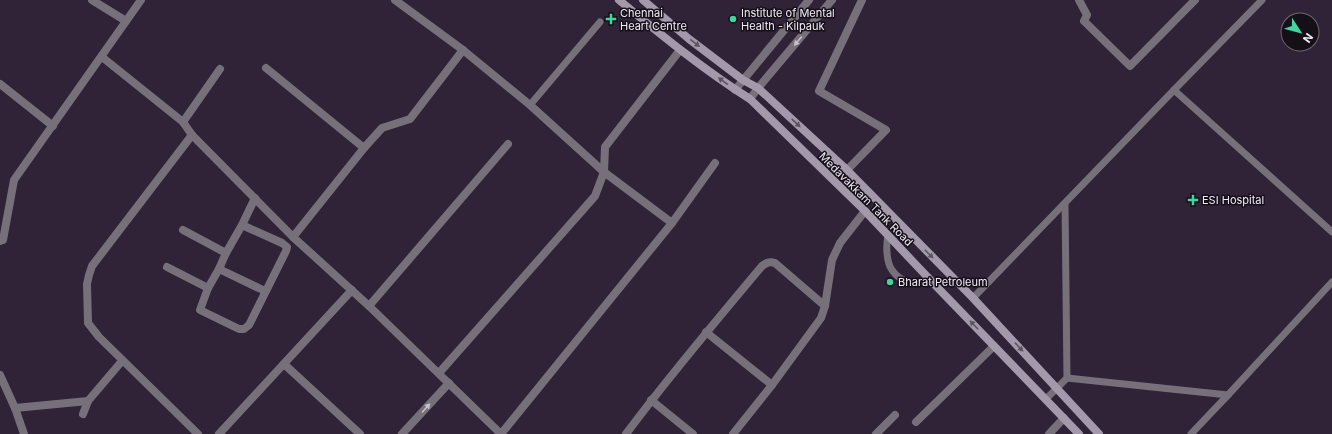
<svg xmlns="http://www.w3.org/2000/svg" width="1332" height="434" font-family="Inter,sans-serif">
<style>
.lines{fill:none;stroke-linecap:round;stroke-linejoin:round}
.service{stroke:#77707b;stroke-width:7}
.minor{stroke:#77707b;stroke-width:8}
.tertiary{stroke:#77707b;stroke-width:8}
.secondary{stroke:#a499aa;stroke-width:8}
.oneway{fill:#c8c0cd}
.oneway2{fill:#5c5461}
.poi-dot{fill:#44d49f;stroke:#150f18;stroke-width:1.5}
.labels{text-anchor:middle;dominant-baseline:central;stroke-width:3;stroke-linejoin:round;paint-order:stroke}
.poi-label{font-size:11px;fill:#f4ebf9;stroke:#150f18;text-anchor:start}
.street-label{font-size:11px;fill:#f4ebf9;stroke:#150f18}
</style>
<rect width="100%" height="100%" fill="#302237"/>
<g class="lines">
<g class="service">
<path d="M1174,90l88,-90"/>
<path d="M530,105l70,-83"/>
<path d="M1065,204l2,174"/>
<path d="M888,235c-2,9 -2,27 4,35 8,12 24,17 36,8"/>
<path d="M973,298l201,-208 158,142"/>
<path d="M1046,399l21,-21 161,17"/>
<path d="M1191,434l37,-39 104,-113"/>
</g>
<g class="minor">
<path d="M92,0l34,21"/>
<path d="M395,0l68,50 67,55 74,67 68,51"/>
<path d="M1079,0l8,15 -3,6 46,45 65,-66"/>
<path d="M102,57l81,65 9,13 101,102 76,69 132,128"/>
<path d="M266,68l98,80"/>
<path d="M0,84l53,42"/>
<path d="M183,122l37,-53"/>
<path d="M192,135l-100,131 -3,9 -2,9 1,39 11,14 99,97"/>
<path d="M847,170l39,-40 -67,-39 43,-91"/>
<path d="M242,225l40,18 5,4 -1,4 -37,74 -5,4h-5l-39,-19 8,-22 11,-19 7,-16 16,-28 13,-27"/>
<path d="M183,230l43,23"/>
<path d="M293,237l71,-89 18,-20 28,-9 53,-69"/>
<path d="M0,241l3,-1 11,-60 127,-180"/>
<path d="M167,267l41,21"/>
<path d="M219,269l46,22"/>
<path d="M369,306l139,-162"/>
<path d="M706,332l66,53"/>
<path d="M284,364l76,70"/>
<path d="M439,373l156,-177 9,-24 1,-25 75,-97"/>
<path d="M0,375l15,33 9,26"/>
<path d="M651,400l42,34"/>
<path d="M15,408l73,-7"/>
<path d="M83,414l5,-13 34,-40"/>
<path d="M916,422l78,-76"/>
<path d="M219,434l133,-144"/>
<path d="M402,434l47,-51"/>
<path d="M501,434l171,-211 43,-60"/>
<path d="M626,434c43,-58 90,-113 136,-168 4,-3 7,-5 13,-3l50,43"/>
<path d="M733,434l39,-49 49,-67 4,-12 7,-46 8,-17 25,-32"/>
<path d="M876,434l19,-19"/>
<path d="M1049,434l15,-16"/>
</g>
<g class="tertiary">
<path d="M735,90l74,-90"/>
<path d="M750,99l8,-11 74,-88"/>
</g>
<g class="secondary">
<path d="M619,0c42,35 85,70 131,99l115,112 71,75 143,148"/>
<path d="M643,0l46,39 54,41 15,8 89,82 126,128 126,136"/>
</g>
</g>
<defs><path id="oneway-solid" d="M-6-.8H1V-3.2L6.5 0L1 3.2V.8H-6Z"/></defs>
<g class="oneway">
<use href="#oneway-solid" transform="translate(798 41) rotate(130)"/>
<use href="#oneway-solid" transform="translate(426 408) rotate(-48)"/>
</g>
<g class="oneway2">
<use href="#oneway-solid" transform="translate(695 43) rotate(38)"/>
<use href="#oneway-solid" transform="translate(723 81) rotate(-144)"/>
<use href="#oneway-solid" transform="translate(796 123) rotate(43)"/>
<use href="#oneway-solid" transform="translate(929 254) rotate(45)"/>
<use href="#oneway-solid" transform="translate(974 325) rotate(-134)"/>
<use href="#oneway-solid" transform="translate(1019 347) rotate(47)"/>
</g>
<g class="poi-dot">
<path d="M609 13h4v4h4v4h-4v4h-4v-4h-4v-4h4z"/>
<circle cx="733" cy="19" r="4"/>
<path d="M1191 194h4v4h4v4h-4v4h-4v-4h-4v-4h4z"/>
<circle cx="890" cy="282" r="4"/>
</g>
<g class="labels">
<g class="poi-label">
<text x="620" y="13">Chennai<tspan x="620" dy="13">Heart Centre</tspan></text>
<text x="741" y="13">Institute of Mental<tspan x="741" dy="13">Health - Kilpauk</tspan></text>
<text x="1202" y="200">ESI Hospital</text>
<text x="898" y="282">Bharat Petroleum</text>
</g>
<g class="street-label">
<text transform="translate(866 199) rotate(45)">Medavakkam Tank Road</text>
</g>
</g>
<g transform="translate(1300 32) rotate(126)"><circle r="19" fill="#150f18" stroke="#6e6772"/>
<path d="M0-3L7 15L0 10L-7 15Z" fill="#44d49f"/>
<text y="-6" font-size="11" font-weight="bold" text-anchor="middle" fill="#f4ebf9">N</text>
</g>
</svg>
